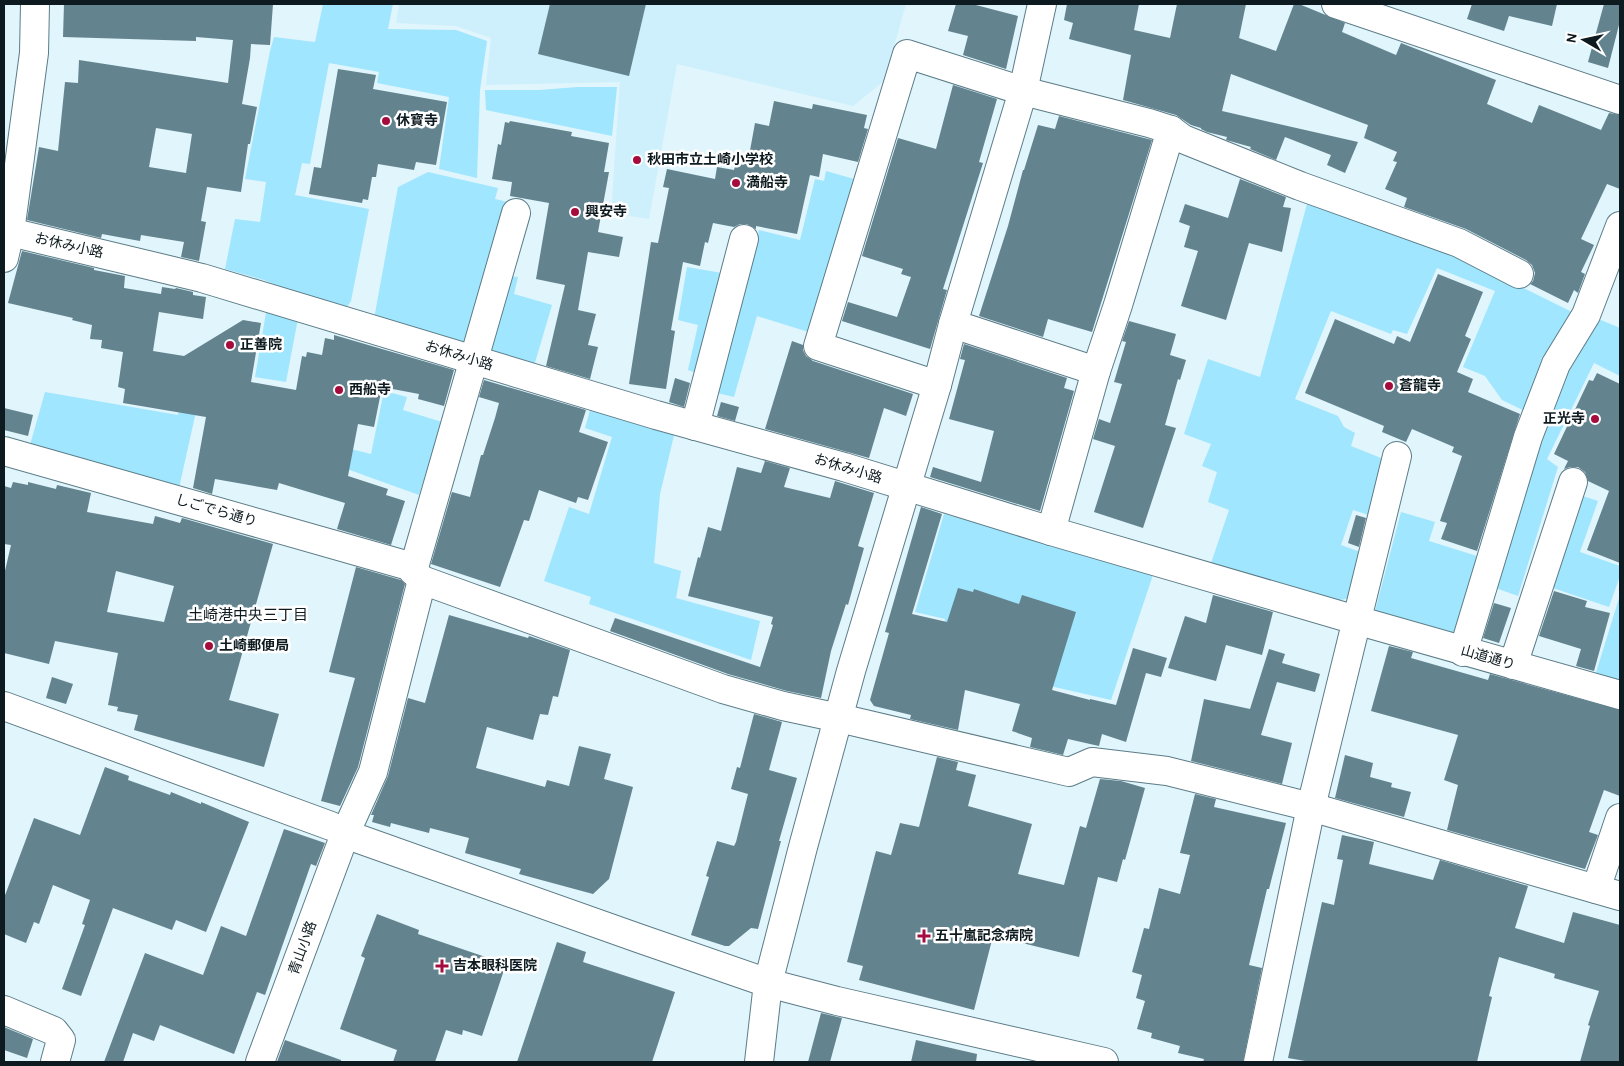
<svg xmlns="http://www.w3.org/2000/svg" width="1624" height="1066" font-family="'Alegreya Sans','Noto Sans JP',sans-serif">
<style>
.built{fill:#cdf0fc}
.green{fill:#a0e6fe}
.building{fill:#63838e;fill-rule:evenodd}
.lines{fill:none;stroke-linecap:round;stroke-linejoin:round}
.minor-casing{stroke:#5c7c87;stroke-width:30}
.minor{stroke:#fff;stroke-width:28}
.poi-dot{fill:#a50b3d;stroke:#fff;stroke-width:2}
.labels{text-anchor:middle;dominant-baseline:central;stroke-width:5;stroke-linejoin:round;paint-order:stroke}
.poi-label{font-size:14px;font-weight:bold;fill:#0d1a1f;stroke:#fff;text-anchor:start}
.street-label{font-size:14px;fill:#0d1a1f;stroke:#fff}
.neighbourhood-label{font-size:15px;fill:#0d1a1f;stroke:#fff}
</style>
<rect width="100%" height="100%" fill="#e0f5fc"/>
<path class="built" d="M399,4h507l-22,77 -31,25 -176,-42 -28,155 -38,-6 9,-131 -134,3 5,-47 -35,-12 -60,-3z"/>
<g class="green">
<path d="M323,4h70l-5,25 68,1 31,11 -7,49 -3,88 -38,-9 10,-72 -72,-14 2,-11 -50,-9 -19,101 -8,-1 -7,32 74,14 -18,92 -8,12 -79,-33 -39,-11 10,-50 25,3 6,-40 -21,-3 25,-128 4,-14 41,5z"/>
<path d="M578,87h39l-5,49 -126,-26 -1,-20h54z"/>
<path d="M826,171l35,10 -46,153 -58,-18 -23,81 -21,-5 44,-149 2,-13 41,10 15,-61 9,2z"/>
<path d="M428,172l70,16 -3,11 13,3 -40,145 -94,-28 24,-132z"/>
<path d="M1307,204l23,2 103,37 139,69 3,8 -46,93 -27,-13 -17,-24 -22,-9 32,-76 -58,-23 -30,66 -14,-4 -2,4 -60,-23 -36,88 43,17 6,11 11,6 -4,13 35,14 -11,57 -22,-7 -12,35 22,8 -13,45 -15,3 -125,-35 19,-56 -21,-8 9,-30 -15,-6 9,-22 -27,-10 24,-75 52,18z"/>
<path d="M687,267l35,6 -23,101 -11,-4 10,-45 -20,-5z"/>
<path d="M508,276l10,1 -4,17 38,11 -18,61 -46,-14z"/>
<path d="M267,307l32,6 -13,69 -31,-5z"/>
<path d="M1596,318l24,10v48l-26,-13 -47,96 11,8 -40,129 -28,-10 42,-137 39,-91z"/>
<path d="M205,371l-26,117 -149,-43 15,-53 133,23 7,-34z"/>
<path d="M384,391l23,6 -4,13 39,12 -23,73 -122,-44 5,-14 69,17z"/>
<path d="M592,403l84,24 -16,67 -6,69 27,8 -5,27 84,23 -9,39 -162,-56 2,-7 -47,-16 25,-74 20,7 23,-77 -27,-9z"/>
<path d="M1580,495l18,6 -18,51 40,14v10l-11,31 -62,-21z"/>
<path d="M1401,512l34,10 -6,19 51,16 -25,80 -80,-26z"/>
<path d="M944,514l211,55 -44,131 -78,-18 -92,-35 4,-28 -30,-7z"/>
<path d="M1620,595v91l-26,-7z"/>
</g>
<g class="building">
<path d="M64,4h209l-3,41 -19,-1 -1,14 -8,46 15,3 -7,37h-2l-7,48 -34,-5 -6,34 5,1 -7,39 -18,-4 3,-15 -43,-7 -1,6 -38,-7 -1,4 -74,-18 12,-73 19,4 7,-69 13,1 1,-23 149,23 5,-43 -37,-3v4l-133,-4zM156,128l36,6 -6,39 -37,-6z"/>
<path d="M550,4h96l-17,72 -91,-22z"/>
<path d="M956,4h16l46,12 -12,53 -43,-14 5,-19 -20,-5z"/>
<path d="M1067,4h72l-5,26 36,8 7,-34h69l-7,34 37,13 18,-47h5l46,19 -3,9 54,23 5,-12 95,37 -9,24 45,19 7,-18 62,25 8,-17 11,2v74l-13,-5 -26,55 13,6 -13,27 4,2 -7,19 -4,-3 -6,13 -38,-19 3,-3 2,-8 -3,-8 -6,-5 -60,-31 -62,-22 3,-9 -22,-9 12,-27 -4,-1 4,-9 -33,-14 4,-13 -137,-51 -9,37 136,31 -13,31 -18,-8 4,-10 -46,-18 -9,23 -26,-11 1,-2 -25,-7 1,-3 -20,-5 -6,-3v-1l-10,-3 -15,-10 -53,-15 8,-45 -62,-16 4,-16 -9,-3z"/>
<path d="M1472,4h85l-5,22 -43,-10 -5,15 -37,-12z"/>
<path d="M1604,4h16v17l-12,47 -20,-6z"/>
<path d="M338,69l38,6 -3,14 74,13 -11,63 -20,-3 -2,8 -36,-6 -2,13h-4l-4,23 -5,-1 -1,4 -53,-9 5,-27 7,1z"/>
<path d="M953,85l44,14 -18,63 4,1 -40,126 4,1 -17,59 -88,-28 6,-19 49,15 14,-40 -10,-3 2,-5 -41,-13 36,-118 38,11z"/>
<path d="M774,101l38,8 1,-5 54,11 -3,13 4,1 -10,33 -35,-8 -4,23 -9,-2 -13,59 -41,-8v3l-9,-5h-7l-6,3 -21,-4 -5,20 -3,-1 -5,24 -17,-4 -12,68 4,1 -9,58 -37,-5 22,-142 7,1 11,-55 -6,-1 4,-18 48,10 2,-12 17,3 4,-16 11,2 6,-33 14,3z"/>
<path d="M1059,116l93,24 -60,192 -44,-13 -5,18 -64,-21 29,-90 15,-56h1l14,-45 17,4z"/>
<path d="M510,121l62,11 -1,4 38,7 -5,29h5l-11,60 25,5 -4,20 -31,-5 -10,58 18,4 -8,31 10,2 -8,32 -44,-13 19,-81 -29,-6 13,-76 -39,-7 2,-14 -20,-3 6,-35 3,1 4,-23 4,1z"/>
<path d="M1240,179l46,18 -3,10 8,1 -9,44 -33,-9 -23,77 -45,-14 17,-55 -14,-4 6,-21 -11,-4 6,-18 43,14z"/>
<path d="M22,251l72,17v2l31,6 -1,12 37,6 1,-7 13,2 1,-1 17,4v3l13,2 -3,22 -44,-7 -6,39 31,5 59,-36 18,3 -10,59 45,8 6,-34 4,1 1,-5 15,3 3,-17 9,2v-5l120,35 -10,36 -26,-7 1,-5 -37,-7 -8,40 -16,-3 -10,52 40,13 -2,6 19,6 -14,44 -54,-16 8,-26 -66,-20 -2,7 -62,-11 -3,15 -19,-6 13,-71 -83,-14 2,-14 -7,-2 5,-35 -22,-4 1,-8 -12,-1 2,-14 -20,-5 1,-2 -65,-15z"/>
<path d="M1438,274l45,18 -18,44 6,3 -14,33 16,7 -5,13 52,22 -43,137 -36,-12 6,-16 -7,-2 22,-65 -10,-4 2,-5 -42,-18 -6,13 -24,-10 2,-6 -79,-33 30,-74 59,25 3,-8 13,6z"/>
<path d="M1129,321l47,13 -6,21 16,5 -6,20 -2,-1 -13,46 11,3 -33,100 -49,-16 21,-66 -22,-7 6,-20 11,4 12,-39 -8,-2 12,-40 -4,-1z"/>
<path d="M792,341l11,4v5l3,6 7,5 100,33 -7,22 -22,-8 -15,50 -104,-29z"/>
<path d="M964,344l103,34 -3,10 10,3 -34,120 -110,-34 3,-10 48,15 13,-51 -45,-12 16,-59 -5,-1z"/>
<path d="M1597,373l23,11v179l-33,-13 22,-59 -21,-10 -3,-9 -7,-5h-8l-6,2 4,-8 -14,-7 35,-74 4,1z"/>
<path d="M675,378l15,5 -6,24 -15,-5z"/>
<path d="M484,380l102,30 -7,22 29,10 -20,58 -10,-3 -2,6 -37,-13 -10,31 -5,-1 -24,67 -69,-23 21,-72 18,5 11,-42h2l12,-37 4,-15 -20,-6z"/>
<path d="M721,402l18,5 -4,14 -18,-5z"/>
<path d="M4,408l29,7 -5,21 -24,-6z"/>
<path d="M765,461l25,7 -6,19 46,11 5,-17 39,12 -16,53 6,2 -16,57 -2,-1 -15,47 -10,47 -34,-7 -59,-17 -118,-43 5,-13 145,49 13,-42 -2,-1 2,-7 -85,-21 10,-39 2,1 8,-31 13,4 16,-64 24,6z"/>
<path d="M13,482l15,3v-3l28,7 1,-4 34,8 -4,19 66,12 2,-8 25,7 2,-5 91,26 -44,156 50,14 -15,53 -130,-37 4,-15 -21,-4 1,-4 -10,-2 10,-52 -63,-12 -6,23 -45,-11v-78l7,-30 -7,-1v-58l7,2zM116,571l58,15 -10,36 -57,-10z"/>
<path d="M921,507l21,7 -30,100 35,8 11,-34 15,4 1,-3 45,15 3,-9 54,17 -24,78 38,10v-1l26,6 17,-57 34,10 -6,19 -15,-4 -20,69 -24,-8 -3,12 -31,-7 -5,16 -33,-8 2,-9 -20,-7 8,-27 -55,-14 -7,40 -48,-11 1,-4 -37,-9 -4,-6 19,-67 -4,-1z"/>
<path d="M1356,515l10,3 -7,29 -11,-4z"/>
<path d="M356,567l45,13 4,4 -47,183 -18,39 -19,-5 34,-123 -26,-6z"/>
<path d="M1554,591l33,10 -2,6 25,6 -16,58 -18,-5 5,-17 -42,-13z"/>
<path d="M1213,595l60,17 -11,43 -36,-10 -10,36 -48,-13 17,-52 21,7z"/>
<path d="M1494,603l17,5 -12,35 -16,-5z"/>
<path d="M449,615l79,23 1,-2 41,14 -12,47 -5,-1 -5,19 -8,-1 -7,26 -46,-13 -11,41 69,19 2,-7 22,6 10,-40 32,8 -7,25 29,8 -24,92 -16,15 -74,-20 2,-5 -56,-16 4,-15 -39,-10 -1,5 -38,-10 -1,4 -18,-5 2,-7h-3l17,-39 20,-78 17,5z"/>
<path d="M1389,646l24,6 -2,6 77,22 2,-6 130,36v86l-16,-6 -15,42 9,3 -13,34 -138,-39 11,-45 -14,-5 14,-45 -87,-24z"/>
<path d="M1269,649l16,5 -3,9 38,11 -5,18 -38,-10 -16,53 31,8 -10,41 -91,-23 13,-62 46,10z"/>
<path d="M52,677l21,7 -7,20 -20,-6z"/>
<path d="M754,714l28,8 -13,48 28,8 -18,63h2l-23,88 -7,-1 -22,18h-4l-34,-11 18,-58 -3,-1 11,-35 17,5 2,-4 12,-48 -17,-5 6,-22 3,1z"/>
<path d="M1345,755l28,8 -3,14 22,6 -1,4 20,5 -7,25 -69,-19z"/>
<path d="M937,757l21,5 -2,8 20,5 -8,31 64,18 -14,50 46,11 16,-59 6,2 14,-49 21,2 24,7 -20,72 -2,-1 -6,23 -19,-5 -19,80 -86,-21 -19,74 -115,-30 4,-14 -16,-4 29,-111 15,4 9,-32 19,4z"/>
<path d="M105,767l24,9 -1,4 42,15 1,-3 30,12v-2l48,20 -43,110 -30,-12 -4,10 -59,-22 -32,88 -19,-7 23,-64 -3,-1 8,-24 -37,-15 -14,39 -5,-2 -8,21 -22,-9v-36l30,-80 46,17z"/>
<path d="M1195,794l21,5 -2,8 72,16 -17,66h-2l-18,76 13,3 -19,94h-40l1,-3 -26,-6 2,-7 -29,-8 1,-5 -15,-4 8,-28 -9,-3 6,-23 -10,-3 12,-44 5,1 10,-41 21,6 10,-39 -10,-2z"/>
<path d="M284,829l41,14 -9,23 -5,-2 -46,131 -8,-3 -23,62 -74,-29 -6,16 -21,-8 -10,29h-19l41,-109 58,22 18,-49 25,10z"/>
<path d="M1342,835l32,7 -5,22 64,16 7,-20 88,26 -13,42 49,15 9,-31 47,13v137h-40l10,-36 -2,-1 11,-34 -45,-13 1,-4 -56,-17 -10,39 3,1 -15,65h-166l-23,-4 34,-156 12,3 9,-45 -6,-1z"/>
<path d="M377,914l42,16 -1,4 88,30 -24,72 -19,-6 -1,5 -16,-5 -11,32h-42l4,-12 -57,-21 25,-71 -4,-2z"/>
<path d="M557,942l29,10 -3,10 92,30 -23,70h-135z"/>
<path d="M821,1013l21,5 -12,44h-22z"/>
<path d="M4,1027l29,12 -6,19 -23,-8z"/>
<path d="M285,1040l56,20v2h-64z"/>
<path d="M916,1040l61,14 -1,8h-65z"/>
</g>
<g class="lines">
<g class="minor-casing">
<g id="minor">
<path d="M1336,4l284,96"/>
<path d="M10,232l192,46 454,137 188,52 207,64 305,89 264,75"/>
<path d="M4,258l6,-26 24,-179 1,-49"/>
<path d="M953,324l143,47 22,-66 53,-175 12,9 117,47 159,57 60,31"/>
<path d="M937,385l-119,-39 89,-292 116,37 126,32 22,7"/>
<path d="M695,426l49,-187"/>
<path d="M4,451l405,115 13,14 301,109 60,17 56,12 230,54 23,-10 75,9 144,36 309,89"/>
<path d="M1051,531l45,-160"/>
<path d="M413,571l103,-358"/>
<path d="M1463,652l65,-215 28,-73 30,-49 34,-89"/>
<path d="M1513,665l60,-183"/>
<path d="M4,706l327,120"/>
<path d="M345,834l293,104 130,45 69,18 267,61"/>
<path d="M1596,889l24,-71"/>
<path d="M4,1010l50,21 7,9 -6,22"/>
<path d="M260,1062l85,-228 28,-62 49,-192"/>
<path d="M759,1062l9,-79 35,-136 48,-176 86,-286 16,-61 70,-233 19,-87"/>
<path d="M1258,1062l53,-255 86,-351"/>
</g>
</g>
<use href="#minor" class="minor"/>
</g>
<g class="poi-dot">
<circle cx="386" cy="121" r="5"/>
<circle cx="637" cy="160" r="5"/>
<circle cx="736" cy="183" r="5"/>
<circle cx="575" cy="212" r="5"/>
<circle cx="230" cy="345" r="5"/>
<circle cx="1389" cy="386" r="5"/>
<circle cx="339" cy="390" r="5"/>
<circle cx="1595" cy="419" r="5"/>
<circle cx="209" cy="646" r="5"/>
<path d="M921.5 928.5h5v5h5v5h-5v5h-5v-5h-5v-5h5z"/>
<path d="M439.5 958.5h5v5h5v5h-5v5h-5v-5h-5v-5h5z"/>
</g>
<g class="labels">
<g class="poi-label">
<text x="396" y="121">休寳寺</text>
<text x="647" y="160">秋田市立土崎小学校</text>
<text x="746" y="183">満船寺</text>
<text x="585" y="212">興安寺</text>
<text x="240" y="345">正善院</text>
<text x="1399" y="386">蒼龍寺</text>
<text x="349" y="390">西船寺</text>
<text x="1585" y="419" text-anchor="end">正光寺</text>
<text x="219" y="646">土崎郵便局</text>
<text x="935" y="936">五十嵐記念病院</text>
<text x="453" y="966">吉本眼科医院</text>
</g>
<g class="street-label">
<text transform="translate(69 246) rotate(13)">お休み小路</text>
<text transform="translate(459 356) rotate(17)">お休み小路</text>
<text transform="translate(848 469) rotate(17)">お休み小路</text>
<text transform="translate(216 511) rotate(16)">しごでら通り</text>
<text transform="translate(1488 658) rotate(16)">山道通り</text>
<text transform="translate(303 948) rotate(-70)">青山小路</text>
</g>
<g class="neighbourhood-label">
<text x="248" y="615">土崎港中央三丁目</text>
</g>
</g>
<rect width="1624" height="1066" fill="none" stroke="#0d1a1f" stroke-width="10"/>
<g transform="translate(1584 40) rotate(279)" stroke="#ffffff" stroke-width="4" paint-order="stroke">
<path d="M0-4L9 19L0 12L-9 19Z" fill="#0d1a1f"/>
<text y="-8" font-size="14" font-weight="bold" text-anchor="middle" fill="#0d1a1f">N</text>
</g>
</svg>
